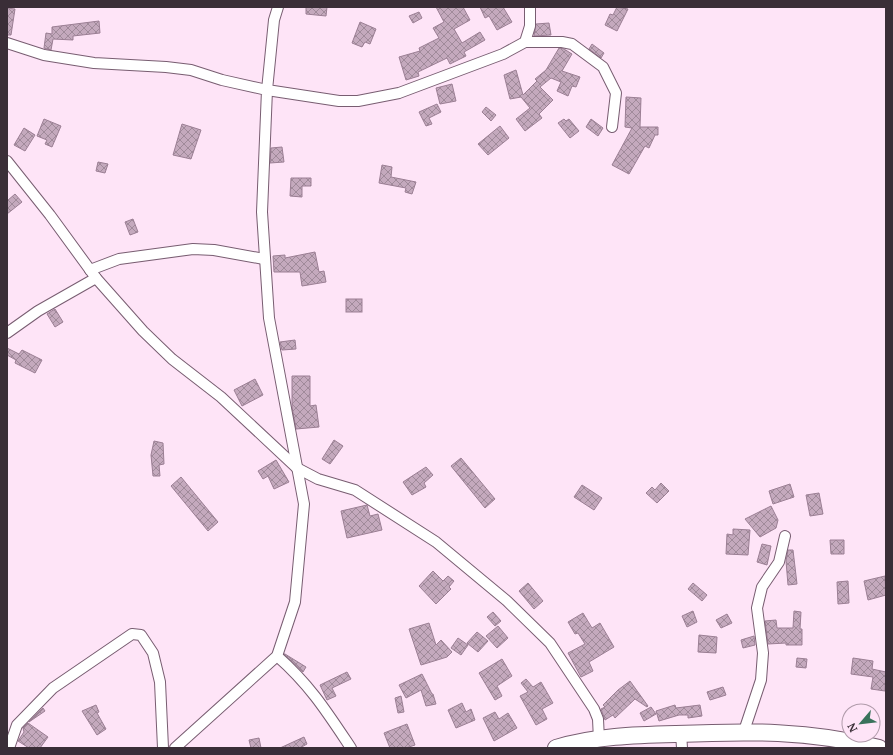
<svg xmlns="http://www.w3.org/2000/svg" width="893" height="755" font-family="'PT Serif',serif">
<style>
.building{fill:url(#building-cross-hatch);stroke:#9b7f94}
.lines{fill:none;stroke-linecap:round;stroke-linejoin:round}
.minor-casing{stroke:#785d71;stroke-width:12}
.primary-casing{stroke:#785d71;stroke-width:18}
.minor{stroke:#fff;stroke-width:10}
.primary{stroke:#fff;stroke-width:16}
</style>
<defs>
<pattern id="building-cross-hatch" width="8" height="8" patternUnits="userSpaceOnUse"><rect width="8" height="8" fill="#c4a9bd"/><path d="M0 0l8 8M0 8l8-8" fill="none" stroke="#a08a9a"/></pattern>
</defs>
<rect width="100%" height="100%" fill="#fee4f7"/>
<g class="building">
<path d="M306,7h21l-1,9 -20,-2z"/>
<path d="M436,7h27l7,13 -16,9 8,14 18,-11 5,8 -21,12 2,4 -16,8 -3,-6 -29,14 1,4 -13,4 -7,-23 21,-6 -1,-3 20,-10 -6,-10 11,-6z"/>
<path d="M480,7h23l9,15 -15,8 -8,-14 -4,2z"/>
<path d="M617,7l11,2 -11,22 -12,-6 5,-11 3,1z"/>
<path d="M7,8l8,1 -4,26h-4z"/>
<path d="M419,12l3,6 -9,5 -4,-7z"/>
<path d="M99,21l1,12 -27,3v4l-20,-1 -2,11 -7,-2 2,-15 6,1v-7z"/>
<path d="M360,22l16,7 -6,15 -5,-2 -3,5 -10,-4z"/>
<path d="M549,23l2,12 -17,1 2,-12z"/>
<path d="M592,44l12,9 -3,5 -12,-9z"/>
<path d="M559,48l5,1 8,5 -10,17 18,6 -4,10 -4,-1 -4,10 -11,-5 4,-9 -10,-4 -11,9 13,13 -14,14 3,4 -17,13 -9,-12 14,-11 -9,-11 -11,2 -6,-24 12,-5 7,25 14,-14 -2,-2 11,-9z"/>
<path d="M452,84l4,17 -16,3 -4,-16z"/>
<path d="M626,97l15,1 -1,29h18v8h-3l-6,13 -4,-2 -16,28 -17,-9 20,-37 -7,-1z"/>
<path d="M437,104l4,8 -12,6 3,6 -6,2 -7,-14z"/>
<path d="M486,107l10,8 -5,6 -9,-9z"/>
<path d="M44,119l17,7 -9,21 -7,-3 2,-4 -10,-4z"/>
<path d="M564,119l2,2 3,-2 10,12 -9,7 -12,-15z"/>
<path d="M591,119l12,9 -5,8 -12,-9z"/>
<path d="M182,124l19,6 -10,29 -18,-4z"/>
<path d="M500,126l9,12 -21,17 -10,-11z"/>
<path d="M24,128l11,7 -10,16 -11,-6z"/>
<path d="M282,147l2,15 -14,1 1,-15z"/>
<path d="M98,162l10,2 -3,9 -9,-2z"/>
<path d="M382,165l10,2 -1,10 25,5 -4,12 -7,-2 1,-4 -27,-5z"/>
<path d="M291,178h20v8h-9v11l-12,-1z"/>
<path d="M15,194l7,8 -15,12v-13z"/>
<path d="M133,219l5,13 -8,3 -5,-13z"/>
<path d="M315,252l4,20 5,-1 2,11 -24,4 -2,-14h-26l-1,-16 12,-1v3z"/>
<rect x="346" y="299" width="16" height="13"/>
<path d="M55,309l8,13 -8,5 -8,-13z"/>
<path d="M295,340l1,9 -14,1 -2,-8z"/>
<path d="M7,348l12,6 3,-4 20,10 -7,13 -20,-10 1,-3 -9,-5z"/>
<path d="M292,376h18v30l6,-1 3,22 -23,2 -4,-22z"/>
<path d="M255,379l8,16 -21,11 -8,-16z"/>
<path d="M334,440l9,6 -13,18 -8,-5z"/>
<path d="M154,441l9,2 1,21 -5,1 1,11h-7l-2,-21z"/>
<path d="M461,458l34,41 -10,9 -34,-42z"/>
<path d="M276,460l13,22 -15,7 -6,-13 -5,3 -5,-8z"/>
<path d="M426,467l7,8 -9,8 2,4 -14,8 -9,-13z"/>
<path d="M181,477l37,45 -10,9 -37,-45z"/>
<path d="M661,483l8,8 -12,12 -11,-10 6,-6 3,3z"/>
<path d="M790,484l4,13 -21,7 -4,-13z"/>
<path d="M582,485l20,13 -8,12 -20,-13z"/>
<path d="M819,493l4,21 -13,2 -4,-21z"/>
<path d="M367,505l3,11 8,-2 4,16 -35,8 -6,-27z"/>
<path d="M771,506l7,14 -2,8 -16,9 -15,-18z"/>
<path d="M733,529l17,1 -2,25 -22,-1 1,-20 6,1z"/>
<path d="M830,540h14v14h-13z"/>
<path d="M762,544l9,2 -4,19 -10,-3z"/>
<path d="M788,550h5l4,34 -9,1 -2,-24z"/>
<path d="M433,571l10,10 5,-5 6,5 -5,6 2,2 -15,15 -17,-18z"/>
<path d="M885,576l1,19 -18,5 -4,-19z"/>
<path d="M848,581l1,22 -11,1 -1,-22z"/>
<path d="M528,583l15,18 -9,8 -15,-18z"/>
<path d="M693,583l14,12 -5,6 -14,-12z"/>
<path d="M693,611l4,11 -10,5 -5,-11z"/>
<path d="M794,611l7,1 -1,17h2v16h-16v-2l-18,1 -3,-23 11,-1 1,8h16z"/>
<path d="M493,612l8,9 -6,5 -8,-9z"/>
<path d="M583,613l9,15 8,-5 14,24 -25,15 4,9 -12,6 -13,-24 17,-9 -7,-11 -3,1 -7,-12z"/>
<path d="M727,614l5,9 -11,5 -5,-8z"/>
<path d="M429,623l7,22 5,-5 11,12 -5,5 -26,8 -12,-36z"/>
<path d="M498,626l10,12 -11,10 -11,-12z"/>
<path d="M477,632l11,9 -10,11 -11,-9z"/>
<path d="M699,635l18,2 -1,16 -18,-1z"/>
<path d="M754,636l1,9 -12,3 -2,-8z"/>
<path d="M458,638l10,7 -7,10 -10,-7z"/>
<path d="M285,654l21,13 -3,5 -19,-18z"/>
<path d="M797,658l10,1 -1,9 -10,-1z"/>
<path d="M853,658l20,3 -1,8 14,3 -1,19 -14,-2 2,-12 -22,-3z"/>
<path d="M502,659l10,17 -15,10 5,10 -7,4 -16,-27z"/>
<path d="M347,672l4,7 -19,9 4,8 -9,4 -7,-15z"/>
<path d="M422,674l10,20h1l3,10 -10,2 -5,-16 -15,8 -7,-13z"/>
<path d="M526,679l7,8 8,-5 12,21 -11,6 5,10 -11,6 -16,-29 8,-4 -7,-9z"/>
<path d="M630,681l18,25 -1,1 -12,-8 -20,19 -2,-3 -8,5 -4,-11 4,-2 -2,-2 15,-15z"/>
<path d="M723,687l3,8 -16,5 -3,-8z"/>
<path d="M401,696l3,16 -6,1 -3,-15z"/>
<path d="M462,703l4,9 5,-3 4,11 -19,8 -8,-18z"/>
<path d="M96,705l3,7 -2,1 9,16 -9,6 -15,-24z"/>
<path d="M675,705l1,3 24,-3 2,11 -14,2v-3h-9l-20,6 -3,-10z"/>
<path d="M651,707l5,7 -12,7 -4,-8z"/>
<path d="M43,708l2,3 -16,11z"/>
<path d="M495,712l4,7 9,-6 9,15 -23,13 -11,-23z"/>
<path d="M28,723l20,14 -8,11h-11l-11,-7 6,-9 -1,-4z"/>
<path d="M407,724l8,21 -9,3h-16l-6,-15z"/>
<path d="M304,737l3,7 -7,4h-20z"/>
<path d="M259,738l2,10h-10l-2,-8z"/>
</g>
<g class="lines">
<g class="minor-casing">
<g id="minor">
<path d="M278,7l-4,13 -7,70 72,11h19l41,-8 104,-39 22,-12 5,-16v-19"/>
<path d="M525,42h37l10,2 31,23 13,26 -4,34"/>
<path d="M7,43l37,12 50,8 72,4 25,3 31,10 45,10 -5,122 7,106 35,186 -9,98 -18,54 -102,92"/>
<path d="M7,161l43,54 46,63 47,53 29,28 49,38 76,71 21,11 37,11 81,52 71,59 43,42 44,66 4,10 1,21"/>
<path d="M90,270l29,-11 74,-10 21,1 50,9"/>
<path d="M7,333l31,-22 58,-33"/>
<path d="M277,656c33,29 50,56 74,92"/>
<path d="M744,731l17,-51 2,-27 -6,-45 5,-21 17,-25 6,-26"/>
<path d="M681,733l1,15"/>
<path d="M9,748l8,-23 36,-37 79,-54 9,1 12,18 7,29 3,66"/>
</g>
</g>
<g class="primary-casing">
<path id="primary" d="M556,748c38,-12 80,-13 120,-14 71,-3 134,-4 203,14"/>
</g>
<use href="#minor" class="minor"/>
<use href="#primary" class="primary"/>
</g>
<rect width="893" height="755" fill="none" stroke="#3a2e37" stroke-width="16"/>
<g transform="translate(861 723) rotate(242)"><circle r="19" fill="#fee4f7" stroke="#b09baa"/>
<path d="M0-3L7 15L0 10L-7 15Z" fill="#39725b"/>
<text y="-6" font-size="11" font-weight="bold" text-anchor="middle" fill="#3a2e37">N</text>
</g>
</svg>
